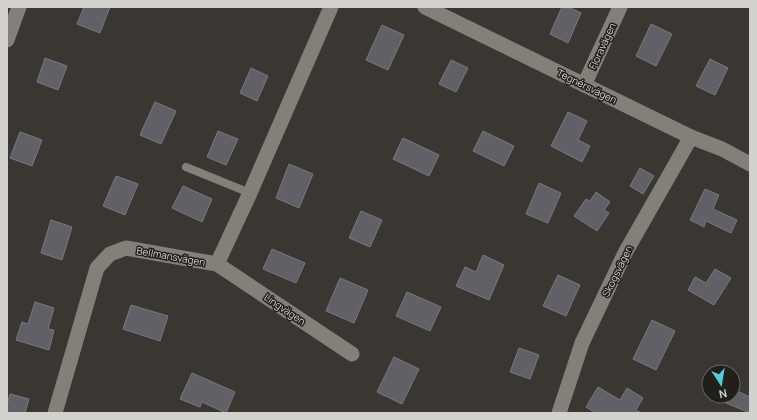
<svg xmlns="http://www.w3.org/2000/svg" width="757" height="420" font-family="Manrope,sans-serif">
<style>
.building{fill:#626067;stroke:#7a787f}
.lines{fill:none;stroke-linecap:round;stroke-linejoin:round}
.lane{stroke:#828079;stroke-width:8}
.street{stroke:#828079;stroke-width:15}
.labels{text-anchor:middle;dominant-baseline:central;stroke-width:3;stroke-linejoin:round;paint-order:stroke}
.street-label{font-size:10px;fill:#d3d1ce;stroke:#201f1c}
</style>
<rect width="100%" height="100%" fill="#3a3732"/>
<g class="building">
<path d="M84,7h26l-10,26 -23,-9z"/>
<path d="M562,7h6l13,6 -13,30 -18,-9z"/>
<path d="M651,24l21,10 -16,32 -20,-10z"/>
<path d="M382,25l22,10 -16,35 -22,-10z"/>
<path d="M45,58l22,8 -9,24 -21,-8z"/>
<path d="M710,59l18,9 -13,27 -19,-9z"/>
<path d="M451,60l17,8 -12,24 -17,-8z"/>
<path d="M251,68l17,8 -11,25 -17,-8z"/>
<path d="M155,102l21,9 -15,33 -21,-9z"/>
<path d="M568,112l19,9 -9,19 12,6 -8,16 -31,-16z"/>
<path d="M218,131l20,8 -12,26 -19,-8z"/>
<path d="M483,131l31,15 -10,20 -31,-15z"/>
<path d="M20,132l22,8 -10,26 -22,-8z"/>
<path d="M403,138l36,17 -10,21 -36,-17z"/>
<path d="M289,164l24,10 -14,34 -23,-10z"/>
<path d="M640,168l14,8 -11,18 -13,-8z"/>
<path d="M116,176l22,8 -13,31 -22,-9z"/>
<path d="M539,183l22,10 -13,30 -22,-9z"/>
<path d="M183,186l29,13 -10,23 -30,-14z"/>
<path d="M705,189l14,6 -6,14 24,11 -6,13 -25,-12 -2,6 -14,-7z"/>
<path d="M596,192l14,10 -6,8 5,3 -12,18 -23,-15 12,-17 4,2z"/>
<path d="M361,211l21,9 -12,27 -21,-9z"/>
<path d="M51,220l21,7 -10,33 -21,-7z"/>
<path d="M272,249l33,14 -9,20 -33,-14z"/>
<path d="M483,255l21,10 -15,35 -33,-14 9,-19 11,5z"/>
<path d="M715,269l16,9 -17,27 -26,-15 7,-13 11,6z"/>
<path d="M558,275l22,10 -14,31 -23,-10z"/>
<path d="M340,278l28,12 -14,33 -28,-12z"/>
<path d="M407,292l34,15 -11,24 -34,-15z"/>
<path d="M35,302l19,6 -6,21 6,1 -5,20 -33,-10 6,-18 6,2z"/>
<path d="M131,305l37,11 -8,25 -37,-12z"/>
<path d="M652,320l23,11 -19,39 -23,-11z"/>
<path d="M519,348l20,7 -9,24 -20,-7z"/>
<path d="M394,357l25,12 -17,35 -25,-12z"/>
<path d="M192,373l43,19 -9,21 -24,-11 -2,5 -20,-8z"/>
<path d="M598,387l22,13 7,-12 16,10 -7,12 5,3h-45l-10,-6z"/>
<path d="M733,389l17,8v16l-24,-10 3,-7h4z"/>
<path d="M10,394l19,5 -4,14h-18v-8z"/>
</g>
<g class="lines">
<path class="lane" d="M186,167l64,26"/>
<g class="street">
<path d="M425,7l266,130 31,12 28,15"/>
<path d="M7,40l12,-33"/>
<path d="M584,85l36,-78"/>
<path d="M217,264l135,90"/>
<path d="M55,413l42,-145 13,-14 16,-6 91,16 33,-71 81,-186"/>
<path d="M559,413l23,-70 43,-90 66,-116"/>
</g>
</g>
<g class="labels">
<g class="street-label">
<text transform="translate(602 46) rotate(-65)">Floravägen</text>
<text transform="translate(587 86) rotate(26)">Tegnérsvägen</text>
<text transform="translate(171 256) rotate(10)">Bellmansvägen</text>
<text transform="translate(617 271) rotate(-64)">Skogsvägen</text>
<text transform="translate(285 309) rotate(34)">Lingvägen</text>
</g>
</g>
<rect width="757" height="420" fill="none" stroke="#d3d1ce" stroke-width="16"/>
<g transform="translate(721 384) rotate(168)"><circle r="19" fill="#201f1c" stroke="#686663"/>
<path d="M0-3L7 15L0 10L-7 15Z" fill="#53cbda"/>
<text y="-6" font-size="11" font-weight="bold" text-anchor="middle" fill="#d3d1ce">N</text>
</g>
</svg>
